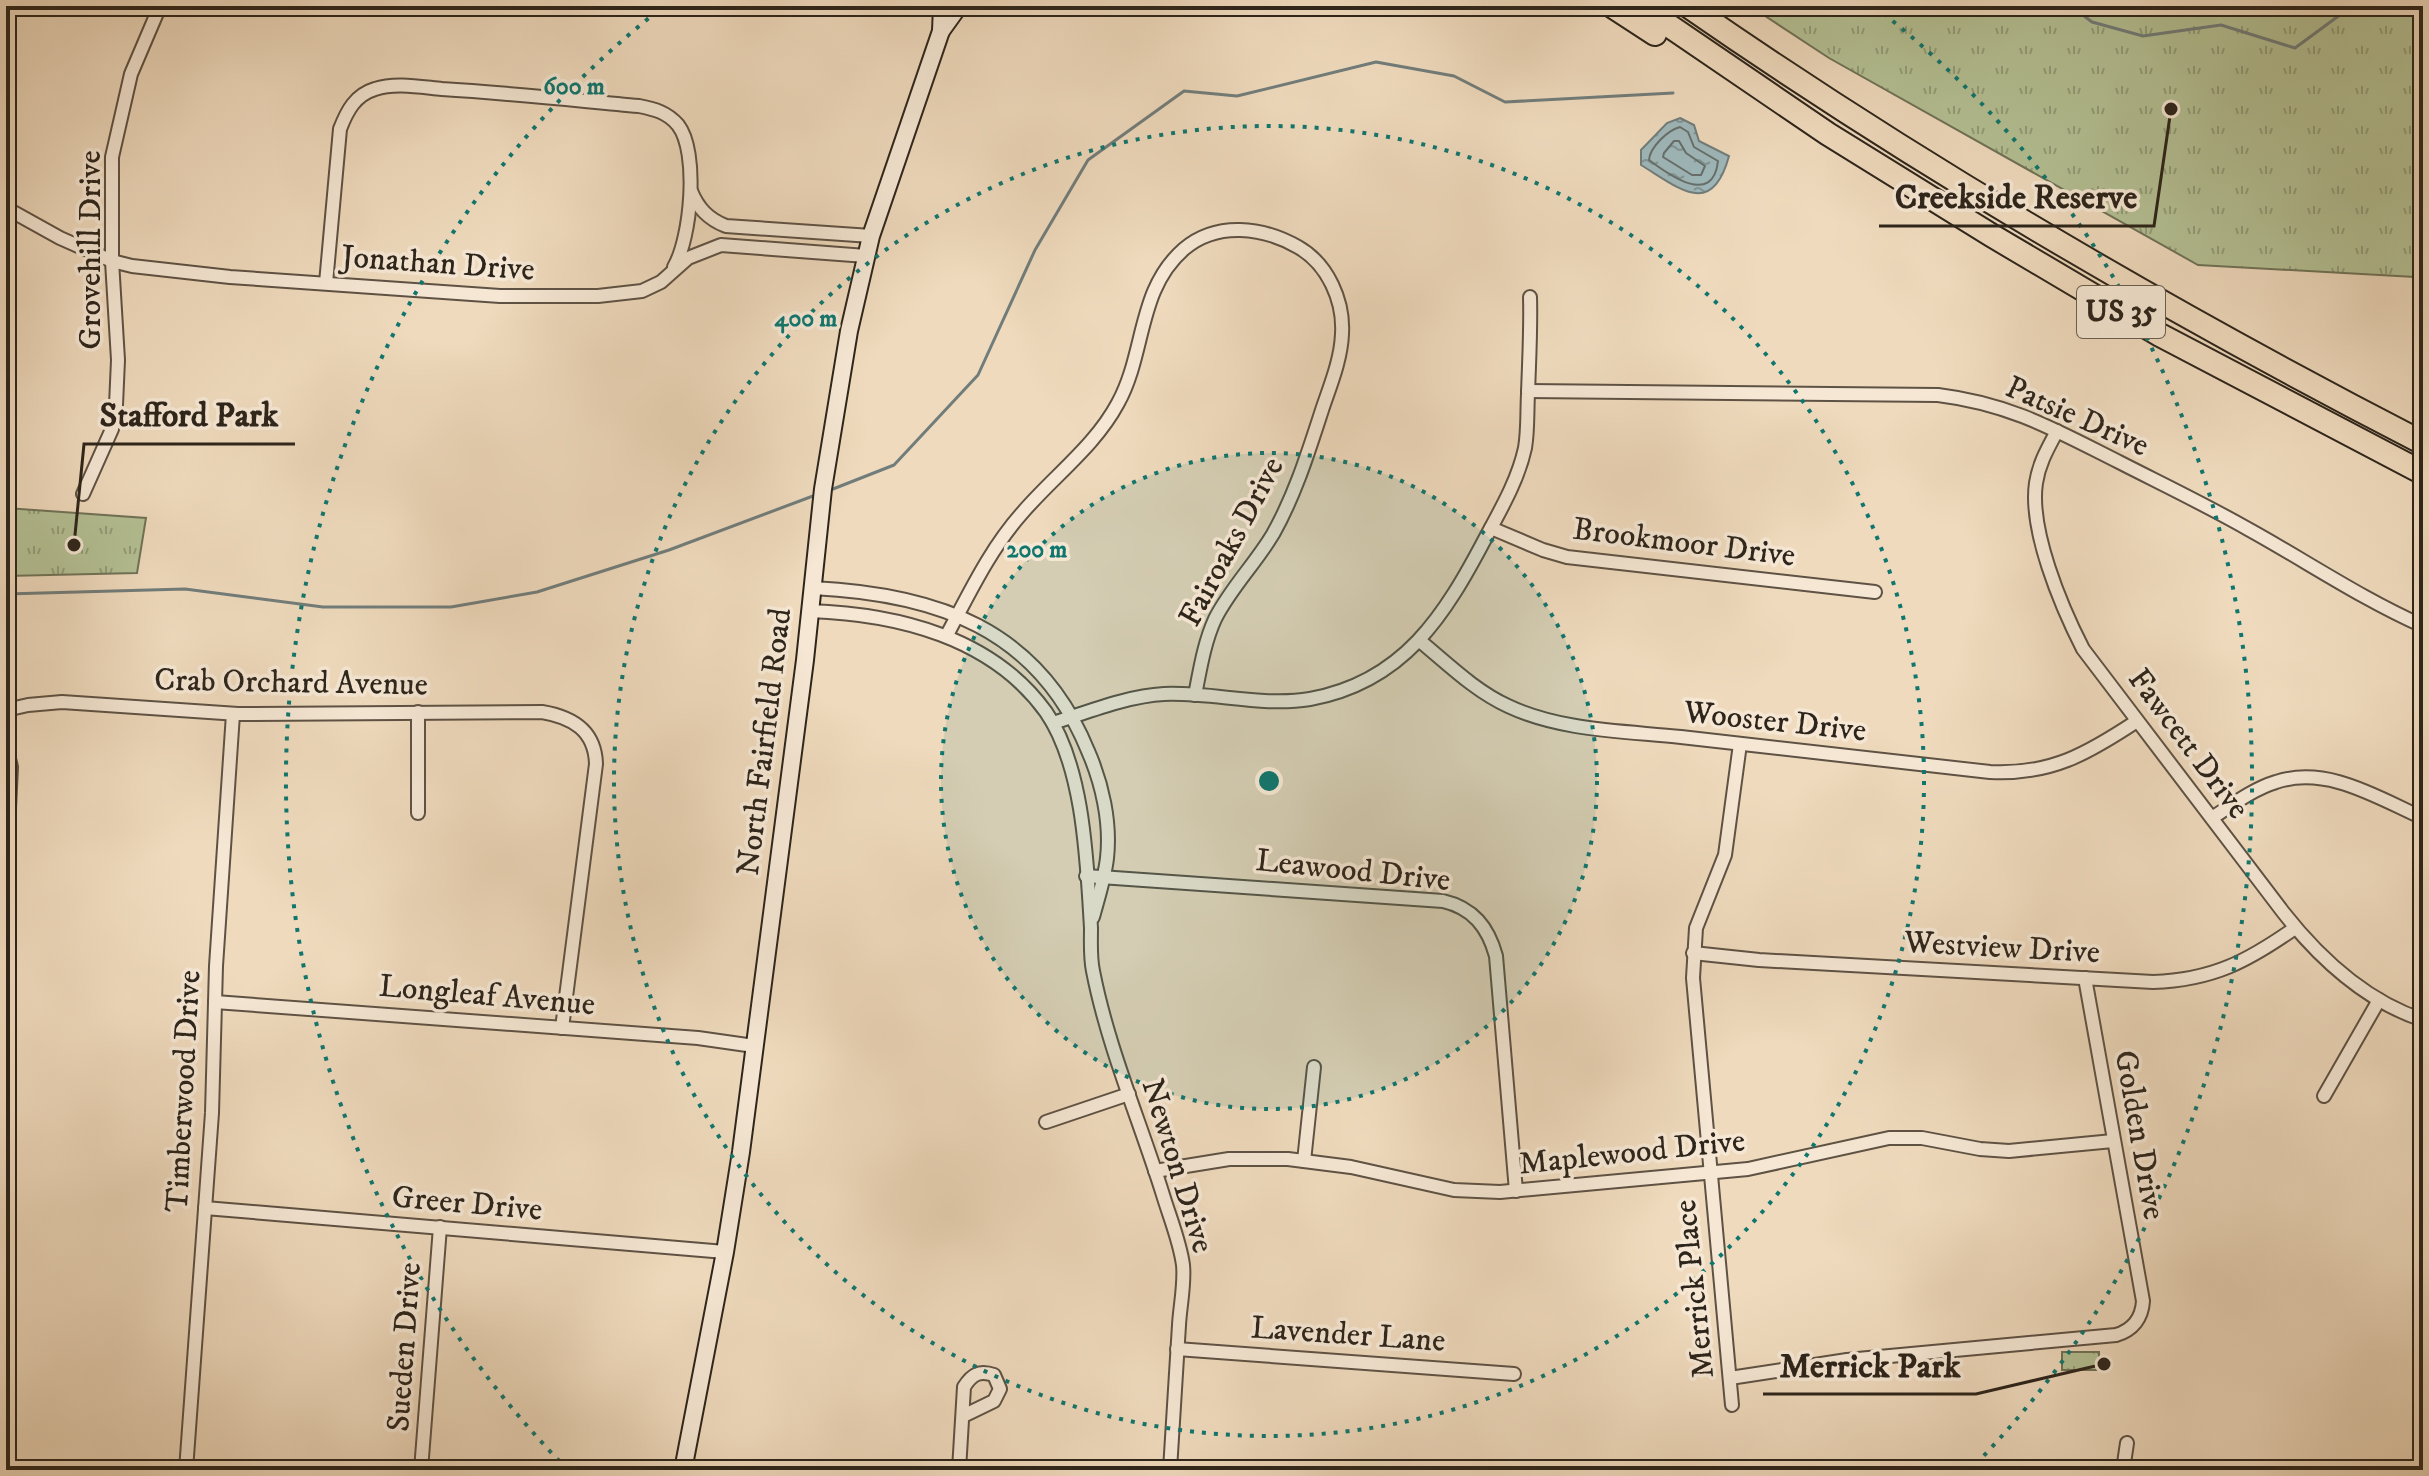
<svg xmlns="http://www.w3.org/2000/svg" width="2429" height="1476" font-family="'IM FELL DW Pica',serif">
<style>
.park{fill:url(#park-tufts);stroke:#707358;stroke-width:2}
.water{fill:url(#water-ripples);stroke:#717d7b;stroke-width:2}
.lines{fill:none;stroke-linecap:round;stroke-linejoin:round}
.shore{stroke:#666e6b;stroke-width:2}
.stream{stroke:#717d7b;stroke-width:3}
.street-casing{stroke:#5e5244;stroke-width:16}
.secondary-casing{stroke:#2d251b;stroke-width:20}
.highway-casing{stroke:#2d251b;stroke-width:26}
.street{stroke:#f5e7d4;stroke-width:12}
.secondary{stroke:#f5e7d4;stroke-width:16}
.highway{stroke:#efdabd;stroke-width:22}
.ring{fill:none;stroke:#0f766e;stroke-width:4;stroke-dasharray:4 8}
.labels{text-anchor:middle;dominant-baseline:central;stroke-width:7;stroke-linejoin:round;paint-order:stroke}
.shield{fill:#f5e7d4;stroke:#695f52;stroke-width:2}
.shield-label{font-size:30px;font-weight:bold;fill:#2d251b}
.street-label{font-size:32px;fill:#2d251b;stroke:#f5e7d4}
.centre{fill:#0f766e;stroke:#f5e7d4;stroke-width:4}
.ring-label{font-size:24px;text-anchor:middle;font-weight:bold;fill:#0f766e;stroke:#f5e7d4;stroke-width:7;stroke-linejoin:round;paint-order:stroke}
.leader{fill:none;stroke:#2d251b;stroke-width:3}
.callout-dot{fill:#2d251b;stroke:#f5e7d4;stroke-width:3}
.callout-label{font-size:34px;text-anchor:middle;font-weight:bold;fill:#2d251b;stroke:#f5e7d4;stroke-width:7;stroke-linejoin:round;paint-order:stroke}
</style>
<defs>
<pattern id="park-tufts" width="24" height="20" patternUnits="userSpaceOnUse" patternTransform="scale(2)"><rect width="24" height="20" fill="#b4c195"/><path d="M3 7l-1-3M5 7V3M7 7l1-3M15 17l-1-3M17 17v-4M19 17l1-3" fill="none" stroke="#939d79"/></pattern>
<pattern id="water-ripples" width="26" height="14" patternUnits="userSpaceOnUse" patternTransform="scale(2)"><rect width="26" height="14" fill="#9eb8bb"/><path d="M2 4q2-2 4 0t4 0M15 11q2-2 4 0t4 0" fill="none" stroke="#819597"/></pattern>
</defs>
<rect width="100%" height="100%" fill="#efdabd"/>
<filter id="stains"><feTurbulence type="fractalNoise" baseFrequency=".0025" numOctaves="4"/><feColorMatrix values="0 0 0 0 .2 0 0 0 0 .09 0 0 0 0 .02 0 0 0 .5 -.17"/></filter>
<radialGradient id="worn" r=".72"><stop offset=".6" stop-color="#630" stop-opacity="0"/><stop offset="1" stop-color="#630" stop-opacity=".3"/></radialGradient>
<g class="park">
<path d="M1750,6h673v274l-8,-3 -217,-12 -369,-207z"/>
<path d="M6,508l140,10 -9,55 -131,3z"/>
<rect x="2062" y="1352" width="37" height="18"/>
</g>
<path class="water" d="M1680,118l14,7 5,16 30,15c-17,63 -50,32 -88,9v-15l26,-27z"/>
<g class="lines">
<g class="shore">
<path d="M1680,127l8,5 6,15 24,14c-5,46 -49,14 -69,-1 1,-13 19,-30 31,-33z"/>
<path d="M1679,141l7,12 19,13 -4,9h-9l-29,-18 1,-4 10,-12z"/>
</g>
<g class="stream">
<path d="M2071,6l21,16 51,14 78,-11 74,23 57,-42"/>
<path d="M1755,15l12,-9"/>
<path d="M833,489l61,-24 84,-90 57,-125 53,-90 96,-69 53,5 139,-34 78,14 51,26 168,-9"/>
<path d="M6,594l179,-5 138,18h128l86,-15 132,-42 144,-54"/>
</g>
<g class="street-casing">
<g id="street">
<path d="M691,191c7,17 17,28 35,35l145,10"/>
<path d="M6,208l54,30 52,23 20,5 98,11 270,19h98l44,-5 19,-9 27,-24 33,-13 145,11"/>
<path d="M326,283l14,-154c7,-18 15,-34 35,-40 20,-7 46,-2 67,0 66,4 131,11 197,17 15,3 28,6 39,19 21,27 13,113 -4,142"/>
<path d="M1528,391l410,4c73,9 117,35 181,67 43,22 87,43 129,67 58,32 114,70 175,97"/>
<path d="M2057,431c-9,17 -18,32 -21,52 -7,47 25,123 47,166l200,263c37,47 82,89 140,108"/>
<path d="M83,494l29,-65 4,-24 2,-45 -6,-99v-104l19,-83 29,-68"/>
<path d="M1491,528l52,22 24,7 308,35"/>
<path d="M813,588c123,6 225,40 275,163 14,32 23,71 19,107 -2,19 -9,40 -14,59"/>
<path d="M810,611c87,3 182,26 236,101 38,55 41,151 45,216 0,15 -1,29 2,43 15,77 47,150 70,224 7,23 17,47 20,70 2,19 -3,41 -4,60 -3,49 -6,97 -9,145"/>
<path d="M947,635c23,-43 43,-86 76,-123 32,-37 72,-66 95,-109 28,-51 19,-113 66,-154 33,-28 79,-22 114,-2 30,17 46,54 44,87 -1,26 -12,52 -20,76 -14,43 -27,85 -49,124 -18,30 -43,55 -58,85 -11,24 -15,51 -20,76"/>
<path d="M1420,641c28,23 55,50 88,65 53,25 116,25 173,31 103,12 206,24 309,35 61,3 97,-18 147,-51"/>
<path d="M6,710l22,-5 34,-3 176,12 304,-2c30,5 53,18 54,52l-34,264"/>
<path d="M1053,723c35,-11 74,-27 111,-29 49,-2 98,13 146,5 94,-17 135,-84 176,-162 15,-28 32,-57 39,-89 3,-17 2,-36 3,-54 1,-33 3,-65 2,-97"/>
<path d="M6,746l5,21 -5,102"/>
<path d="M418,813v-101"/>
<path d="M2212,818c20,-13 41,-29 64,-36 51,-17 102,16 147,36"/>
<path d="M1086,876l357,25c30,7 45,26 53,55l20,235"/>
<path d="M1693,953l66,7 394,22c60,-2 95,-21 142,-54"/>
<path d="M215,1002l483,36 56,8"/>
<path d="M2324,1096l55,-96"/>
<path d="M1046,1122l83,-28"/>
<path d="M1304,1161l10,-94"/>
<path d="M1155,1171l74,-12h59l63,8 103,23 46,2 248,-23 141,-31h33l58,11 29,2 104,-10"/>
<path d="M205,1208l520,44"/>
<path d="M1177,1349l337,25"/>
<path d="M1730,1378l117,-18 269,-25c17,-5 26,-17 27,-34l-58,-323"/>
<path d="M1732,1405l-39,-427 3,-50 29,-73 15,-111"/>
<path d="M186,1470l26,-357 4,-147 17,-252"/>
<path d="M421,1470l19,-243"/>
<path d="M959,1470l5,-83c8,-13 16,-17 30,-12l6,14 -6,12 -31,15"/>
<path d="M2123,1470l4,-27"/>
</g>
</g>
<g class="secondary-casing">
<g id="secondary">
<path d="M941,31l18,-25"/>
<path d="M683,1470l42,-218 16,-100 64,-492 18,-171 26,-158 22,-95 70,-205 1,-25"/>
</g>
</g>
<g class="highway-casing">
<g id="highway">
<path d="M1612,6l43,28"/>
<path d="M1640,6l188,128 163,101 169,100 263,138"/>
<path d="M1688,6c235,163 481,306 735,437"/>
</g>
</g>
<use href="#street" class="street"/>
<use href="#secondary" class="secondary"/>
<use href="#highway" class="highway"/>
</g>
<circle cx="1269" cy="781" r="328" fill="#0f766e" fill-opacity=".12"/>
<g class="ring">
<circle cx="1269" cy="781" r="328"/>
<circle cx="1269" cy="781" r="655"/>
<path d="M568 1470A983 983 0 0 1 664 6M1874 6A983 983 0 0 1 1970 1470"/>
</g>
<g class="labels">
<rect class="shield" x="2077" y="286" width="88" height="52" rx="6"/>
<g class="shield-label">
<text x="2121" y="312">US 35</text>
</g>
<g class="street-label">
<text transform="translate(91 250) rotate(-90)">Grovehill Drive</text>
<text transform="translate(438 264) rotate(4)">Jonathan Drive</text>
<text transform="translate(2077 417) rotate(24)">Patsie Drive</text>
<text transform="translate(1232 542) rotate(-62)">Fairoaks Drive</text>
<text transform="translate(1684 543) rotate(7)">Brookmoor Drive</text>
<text transform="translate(291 683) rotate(1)">Crab Orchard Avenue</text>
<text transform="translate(1775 722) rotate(6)">Wooster Drive</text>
<text transform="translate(765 742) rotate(-83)">North Fairfield Road</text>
<text transform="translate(2188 744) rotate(53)">Fawcett Drive</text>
<text transform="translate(1353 871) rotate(6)">Leawood Drive</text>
<text transform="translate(2002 948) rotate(3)">Westview Drive</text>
<text transform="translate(487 996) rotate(5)">Longleaf Avenue</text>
<text transform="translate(184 1091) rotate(-87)">Timberwood Drive</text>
<text transform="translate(2139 1135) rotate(80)">Golden Drive</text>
<text transform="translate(1632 1153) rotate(-6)">Maplewood Drive</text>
<text transform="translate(1177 1166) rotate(73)">Newton Drive</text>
<text transform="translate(467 1204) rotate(5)">Greer Drive</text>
<text transform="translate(1695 1289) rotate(-96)">Merrick Place</text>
<text transform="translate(1348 1335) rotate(4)">Lavender Lane</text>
<text transform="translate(405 1347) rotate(-86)">Sueden Drive</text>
</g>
</g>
<circle cx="1269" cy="781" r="12" class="centre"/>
<g class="ring-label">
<text x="574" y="94">600 m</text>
<text x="806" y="326">400 m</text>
<text x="1037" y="557">200 m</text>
</g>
<path class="leader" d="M2171 109L2154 226H1879M74 545L84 444H295M2104 1364L1976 1394H1763"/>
<g class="callout-dot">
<circle cx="2171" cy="109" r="8"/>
<circle cx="74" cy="545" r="8"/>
<circle cx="2104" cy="1364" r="8"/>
</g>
<g class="callout-label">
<text x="2016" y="208">Creekside Reserve</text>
<text x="189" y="426">Stafford Park</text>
<text x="1870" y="1377">Merrick Park</text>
</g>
<rect width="2429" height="1476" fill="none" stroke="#efdabd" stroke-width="32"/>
<rect x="8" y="8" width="2413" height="1460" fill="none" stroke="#2d251b" stroke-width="4"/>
<rect x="16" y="16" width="2397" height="1444" fill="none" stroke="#2d251b" stroke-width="2"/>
<rect width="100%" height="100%" filter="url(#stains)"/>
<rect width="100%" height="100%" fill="url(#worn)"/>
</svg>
